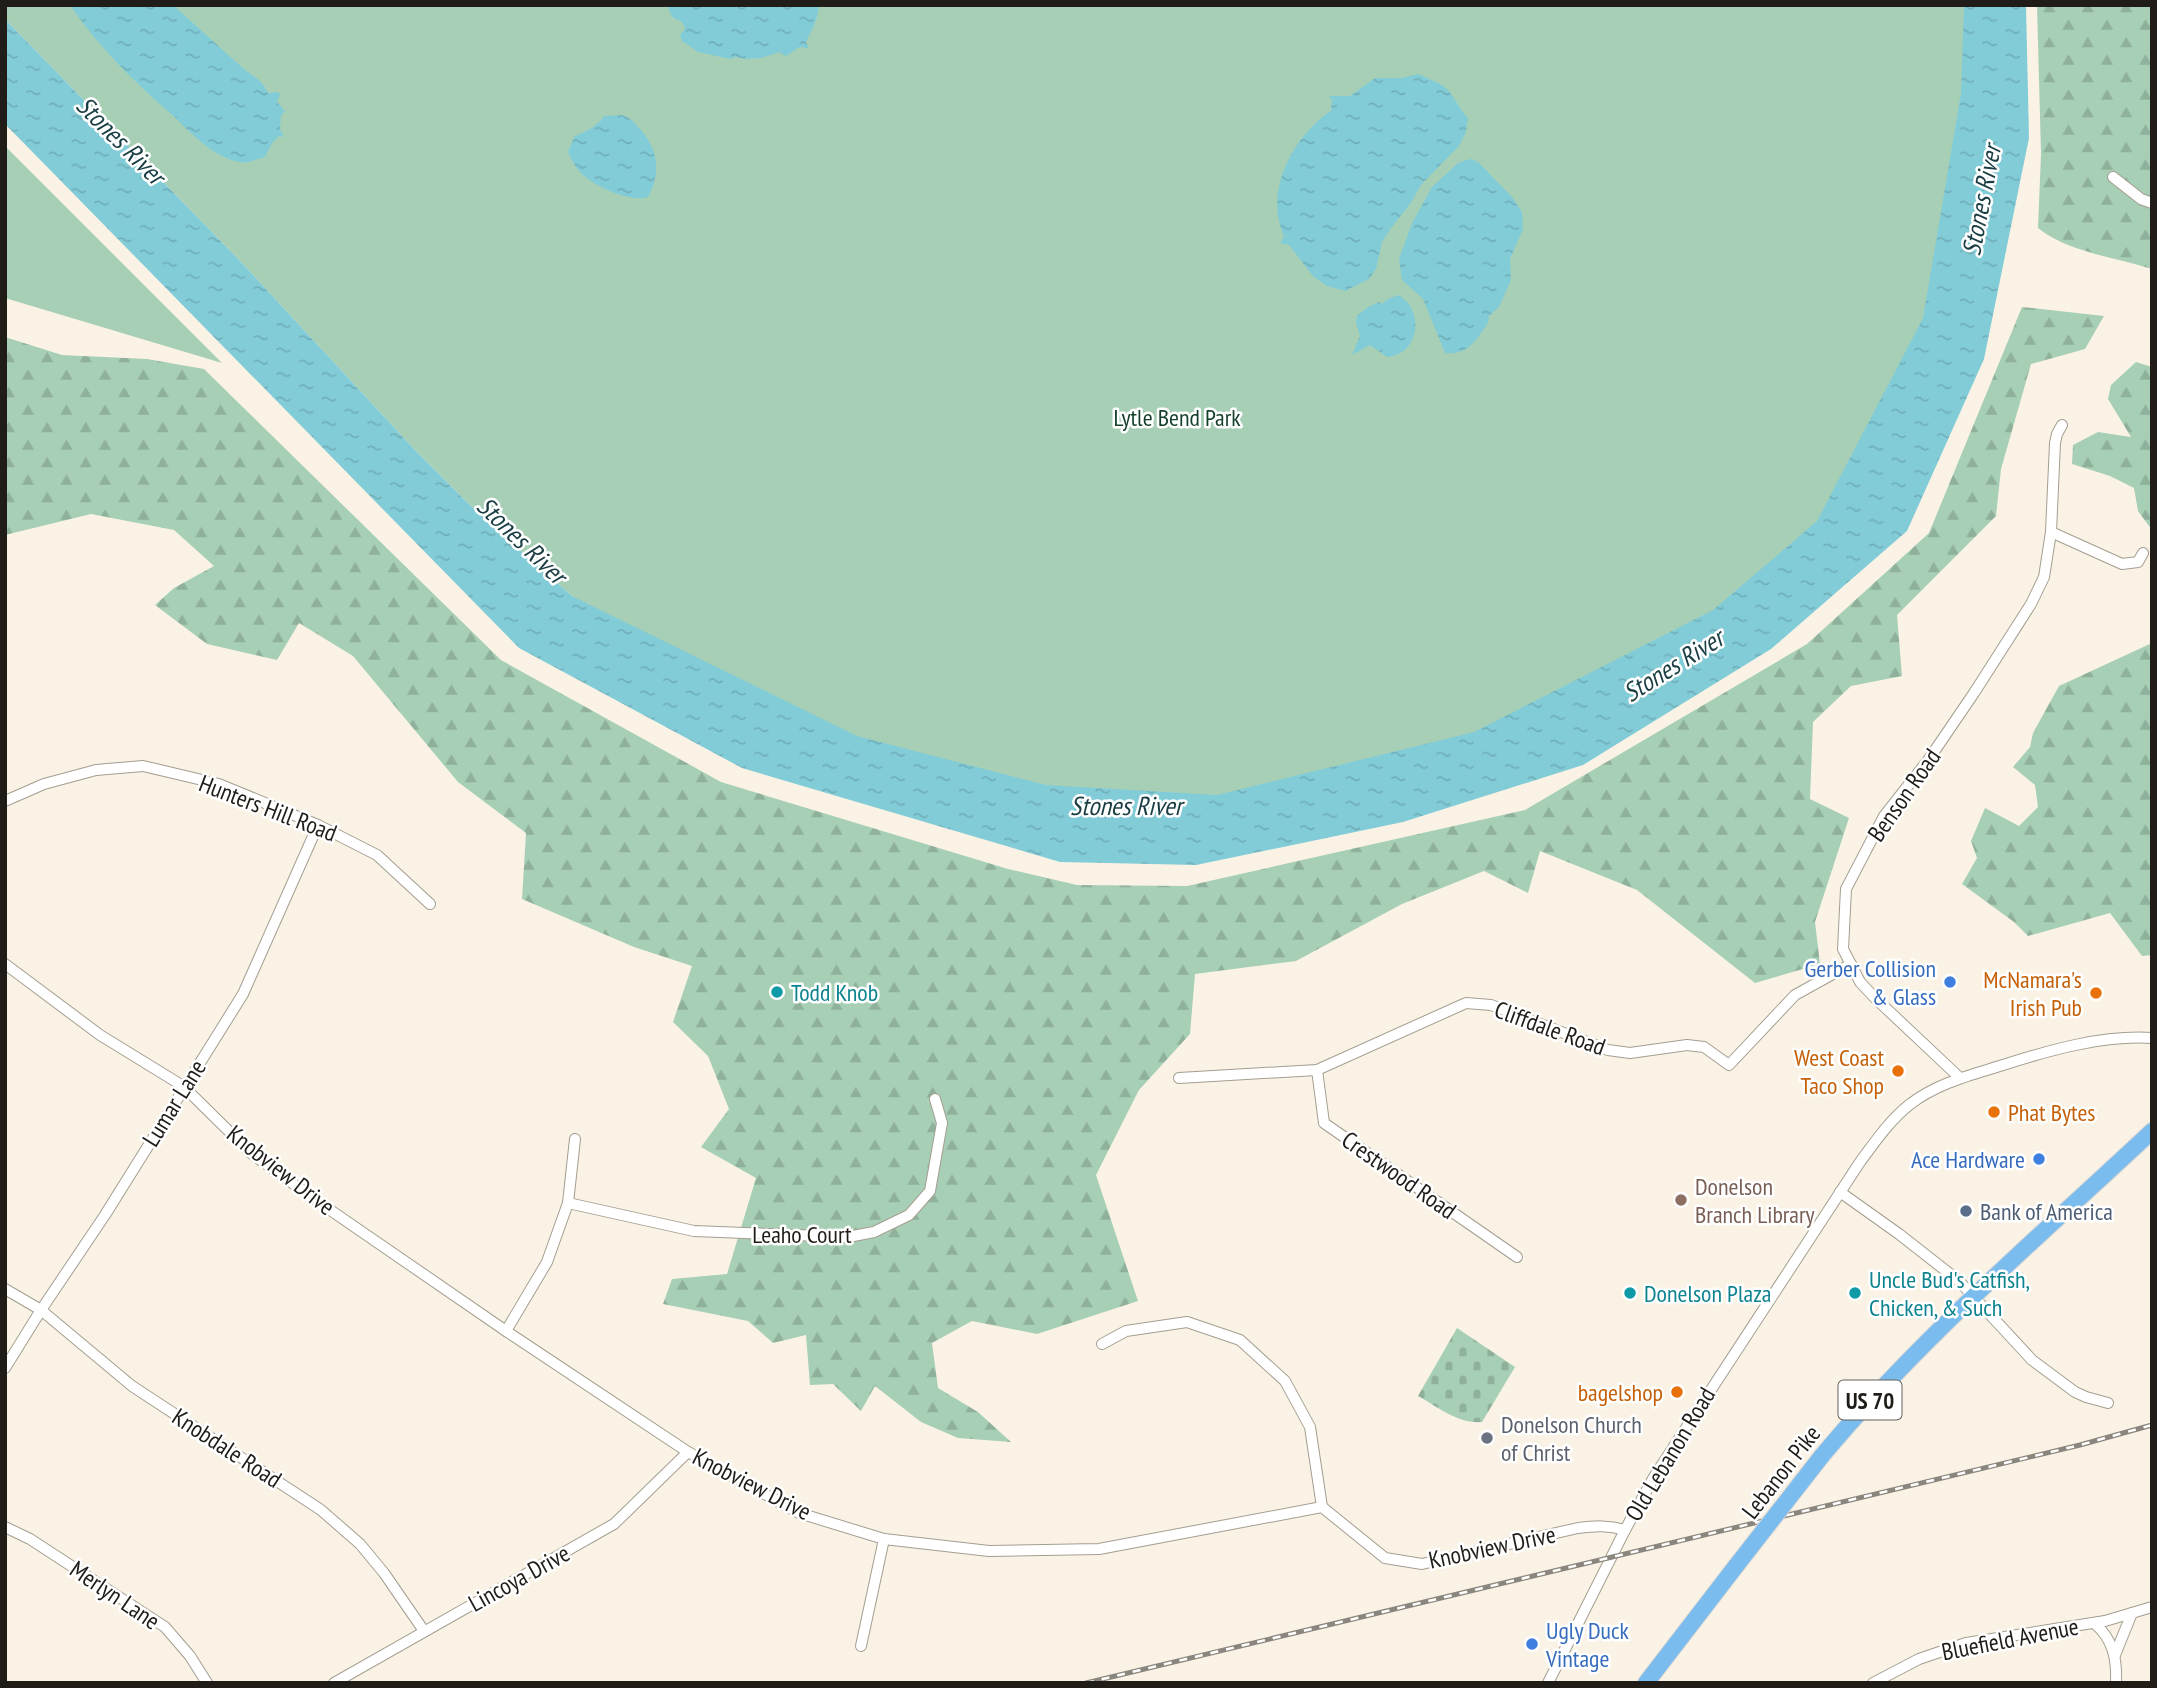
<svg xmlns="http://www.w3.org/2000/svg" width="2157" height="1688" font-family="'PT Sans Narrow',sans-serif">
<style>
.forest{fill:url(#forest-firs)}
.cemetery{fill:url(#cemetery-stones)}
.green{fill:#a7cfb5}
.water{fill:url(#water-ripples)}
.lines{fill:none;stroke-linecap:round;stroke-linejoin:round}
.minor-casing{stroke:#a49e91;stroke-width:12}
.primary-casing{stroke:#d7d6d5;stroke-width:18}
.minor{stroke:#fff;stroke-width:10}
.primary{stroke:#7bbcee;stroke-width:16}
.rail-casing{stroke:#8b867d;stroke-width:5}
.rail{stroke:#fff;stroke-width:2.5;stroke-dasharray:8;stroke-linecap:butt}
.primary-bridge-casing{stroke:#d7d6d5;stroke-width:18;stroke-linecap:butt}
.primary-bridge{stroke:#7bbcee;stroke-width:16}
.shop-dot{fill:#3f7fe0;stroke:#fff;stroke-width:2.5}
.culture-dot{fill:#0f9aa8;stroke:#fff;stroke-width:2.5}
.food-dot{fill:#e8710a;stroke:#fff;stroke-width:2.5}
.education-dot{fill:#8d6e63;stroke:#fff;stroke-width:2.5}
.service-dot{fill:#5c6f8a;stroke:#fff;stroke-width:2.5}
.worship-dot{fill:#6b7280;stroke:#fff;stroke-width:2.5}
.labels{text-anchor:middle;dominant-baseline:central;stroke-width:5;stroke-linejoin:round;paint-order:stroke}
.shield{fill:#fff;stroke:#63615d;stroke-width:2}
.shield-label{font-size:23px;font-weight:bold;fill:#201d18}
.park-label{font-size:24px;fill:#143f28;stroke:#fff}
.street-label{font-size:24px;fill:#201d18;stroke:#fff}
.shop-label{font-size:24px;fill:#366cbe;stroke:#fff;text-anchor:end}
.food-label{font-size:24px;fill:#c56008;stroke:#fff;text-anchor:end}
.culture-label{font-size:24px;fill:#0d838f;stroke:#fff;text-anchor:start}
.education-label{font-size:24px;fill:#785e54;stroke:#fff;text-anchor:start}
.service-label{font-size:24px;fill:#4e5e75;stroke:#fff;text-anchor:start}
.worship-label{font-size:24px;fill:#5b616d;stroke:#fff;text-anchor:start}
.water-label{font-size:26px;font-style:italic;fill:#193d43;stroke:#fff}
</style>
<defs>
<pattern id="forest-firs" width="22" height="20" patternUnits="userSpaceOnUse" patternTransform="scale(1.75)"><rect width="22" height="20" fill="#a7cfb5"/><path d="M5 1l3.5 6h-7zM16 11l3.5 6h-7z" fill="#8fb19b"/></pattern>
<pattern id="cemetery-stones" width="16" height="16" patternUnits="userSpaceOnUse" patternTransform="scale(1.75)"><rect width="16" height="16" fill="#a7cfb5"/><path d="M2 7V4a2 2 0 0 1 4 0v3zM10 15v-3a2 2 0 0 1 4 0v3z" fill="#8fb19b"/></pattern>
<pattern id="water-ripples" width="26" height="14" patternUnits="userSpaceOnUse" patternTransform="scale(1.75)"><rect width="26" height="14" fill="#82ccd8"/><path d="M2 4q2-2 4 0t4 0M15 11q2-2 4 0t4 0" fill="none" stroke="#70afb9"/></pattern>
</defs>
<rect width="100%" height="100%" fill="#faf3e5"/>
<g class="forest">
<path d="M2037,5h115v264c-37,-12 -82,-16 -114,-41l3,-74z"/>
<path d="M2022,307l82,9 -19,33 -54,15 -30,105 -5,47 -99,99 5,61 -51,10 -38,36 -3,77 39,19 -34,104 5,42 -65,19 -118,-93 -97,-39 -12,42 -44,-22 -82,33 -106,57 -101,13 -5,60 -51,56 -43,85 42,126 -101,33 -65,-13 -40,22 6,45 40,24 33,30 -53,-4 -37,-16 -46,-36 -14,25 -28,-27 -23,1 -4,-50 -33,8 -25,-22 -85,-17 9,-25 55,-5 29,-96 -55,-31 28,-38 -21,-53 -35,-34 19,-56 -58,-19 -112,-48 4,-66 -68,-51 -105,-126 -54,-33 -22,37 -70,-16 -52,-39 19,-17 40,-22 -40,-36 -83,-16 -86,21v-198l57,18 85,4 57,10 297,291 220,122 287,87 69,16 110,1 338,-76 282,-166 122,-111z"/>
<path d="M2136,362l16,5v163l-14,-19 -4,-23 -24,-12 -38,-12 1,-19 25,-13 33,5 -23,-38 3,-14z"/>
<path d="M2152,643v312l-10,1 -32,-43 -82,23 -14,-14 -52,-38 15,-26 -6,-17 14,-33 34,18 19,-19 -3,-22 -22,-18 17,-20 3,-14 26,-47z"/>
</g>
<path class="cemetery" d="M1457,1328l58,39 -33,55c-24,2 -44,-15 -64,-26z"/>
<g class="green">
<path d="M5,5h2016l-1,136 -225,479 -523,210 -457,-83 -243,-151 -98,-87 -59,-59 -172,-186 -238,-245z"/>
<path d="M5,146l217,217 -217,-65z"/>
</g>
<g class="water">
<path d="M70,5h103l72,65c9,6 19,12 23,23l10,-1 2,3 -3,7 8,9 -4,5 -1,13 4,8 -5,-1 -7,7 -7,14c-9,2 -18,7 -26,5 -29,-6 -49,-31 -70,-50 -36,-31 -72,-67 -99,-107z"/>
<path d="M668,5h151c-1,15 -7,24 -13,37l3,7 -7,-2 -4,1 -12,8 -7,-4 -18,6 -16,1 -9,-2 -6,2 -32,-7 -16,-11 -2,-6 5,-6c-4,-16 -14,-3 -17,-24z"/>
<path d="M1964,5h62l3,133 -45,221 -77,172 -136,118 -188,116 -180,57 -207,43 -136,-3 -318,-94 -223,-120 -514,-524v-105l238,245 172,186 59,59 98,87 285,140 189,49 171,10 257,-63 239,-122 104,-89 106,-203 38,-225z"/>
<path d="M1418,74c11,5 21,8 30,16 7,8 12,20 20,28l-2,14 -7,14 -38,39 -11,19 -19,24 -9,14 -6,27 -7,10 -24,12 -18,-5 -14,-10 -24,-31 -9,-2 4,-7c-21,-46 10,-101 48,-126l-1,-2 1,-8 -3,-4h21l25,-18h27z"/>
<path d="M621,115c9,2 12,6 18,13 19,20 23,45 9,69 -18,6 -55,-11 -68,-25 -5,-5 -9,-13 -12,-20l6,-15c12,-6 23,-10 30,-21z"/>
<path d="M1471,159l7,3 34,35 10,15 1,17 -13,30 1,21 -12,27 -10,9c0,9 -5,12 -10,20 -9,12 -19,19 -34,17l-22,-54 -21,-19 -3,-21 13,-36 20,-36 25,-23 6,-3z"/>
<path d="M1398,295c27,14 22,60 -11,62l-17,-12 -18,10 8,-19 -4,-13 1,-7 11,-9 11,-5 3,2 6,-5z"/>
</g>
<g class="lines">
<g class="minor-casing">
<g id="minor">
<path d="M2113,177l28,22 11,4"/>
<path d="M2051,532l71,32 16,-2 5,-9"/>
<path d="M5,801l39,-17 52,-14 47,-4 76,18 99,41 59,30 53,49"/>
<path d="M5,964l95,71 83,51 69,68 68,49 186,128 182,121 111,61 85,26 105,12 110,-2 223,-42 63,51 37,6 156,-36c17,-2 30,-3 47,2"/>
<path d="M1317,1070l7,53 193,134"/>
<path d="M1179,1078l138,-8 149,-67 25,2 117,45 22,3 57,-8 17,2 25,18 66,-70 56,-31"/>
<path d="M1960,1078l-86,-81 -14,-15 -17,-33 3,-60 38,-73 45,-57 45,-66 57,-89 13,-27 7,-45 4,-89 2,-9 5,-9"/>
<path d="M1840,1192l59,42 60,47 73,79 43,32 11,5 22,6"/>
<path d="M568,1203l126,28 154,6 26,-5 35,-17 21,-24 12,-68 -7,-24"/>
<path d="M5,1289l36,21 91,76 189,124 39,34 24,29 40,58"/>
<path d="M506,1331l41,-69 21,-59 7,-64"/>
<path d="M1102,1344l24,-13 61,-9 53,18 45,41 25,46 12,80"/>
<path d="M5,1368l36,-58 64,-95 138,-221 75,-169"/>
<path d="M5,1527l25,12 135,88 25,29 17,27"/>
<path d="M2094,1623c19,16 23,35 22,60"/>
<path d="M861,1646l23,-107"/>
<path d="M2115,1655l17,-42"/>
<path d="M334,1683l280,-159 74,-72"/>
<path d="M1548,1683l77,-153 29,-53 206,-315c15,-20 29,-41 49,-57 28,-22 62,-30 94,-40 47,-15 99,-30 149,-27"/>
<path d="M1873,1683l46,-24 47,-16 139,-22 47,-14"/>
</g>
</g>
<g class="primary-casing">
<g id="primary">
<path d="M1821,1457c99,-119 218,-220 331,-326"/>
<path d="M1646,1683l90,-117"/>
</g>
</g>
<use href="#minor" class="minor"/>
<use href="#primary" class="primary"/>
<g class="rail-casing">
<path id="rail" d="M1086,1683l994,-238 72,-20"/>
</g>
<use href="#rail" class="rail"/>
<g class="primary-bridge-casing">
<path id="primary-bridge" d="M1736,1566l85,-109"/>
</g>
<use href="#primary-bridge" class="primary-bridge"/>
</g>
<g class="shop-dot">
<circle cx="1950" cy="982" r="7"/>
<circle cx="2039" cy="1159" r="7"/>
<circle cx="1532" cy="1644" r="7"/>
</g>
<g class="culture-dot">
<circle cx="777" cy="992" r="7"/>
<circle cx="1630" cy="1293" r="7"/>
<circle cx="1855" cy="1293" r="7"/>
</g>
<g class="food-dot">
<circle cx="2096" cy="993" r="7"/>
<circle cx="1898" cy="1071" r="7"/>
<circle cx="1994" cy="1112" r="7"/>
<circle cx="1677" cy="1392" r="7"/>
</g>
<circle class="education-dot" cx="1681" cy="1200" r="7"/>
<circle class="service-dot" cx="1966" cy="1211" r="7"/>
<circle class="worship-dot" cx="1487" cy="1438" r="7"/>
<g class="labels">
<rect class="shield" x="1838.5" y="1380.5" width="63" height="39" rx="5"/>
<g class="shield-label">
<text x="1870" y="1400">US 70</text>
</g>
<g class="park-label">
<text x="1177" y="417">Lytle Bend Park</text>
</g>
<g class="street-label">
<text transform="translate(1904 795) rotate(-55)">Benson Road</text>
<text transform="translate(268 808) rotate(21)">Hunters Hill Road</text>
<text transform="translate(1550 1028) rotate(20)">Cliffdale Road</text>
<text transform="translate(174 1103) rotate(-58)">Lumar Lane</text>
<text transform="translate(281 1170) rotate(38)">Knobview Drive</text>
<text transform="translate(1399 1175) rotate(35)">Crestwood Road</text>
<text x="802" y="1234">Leaho Court</text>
<text transform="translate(227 1448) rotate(33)">Knobdale Road</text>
<text transform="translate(1670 1454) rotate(-59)">Old Lebanon Road</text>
<text transform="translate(1781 1472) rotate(-52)">Lebanon Pike</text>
<text transform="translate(752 1484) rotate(27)">Knobview Drive</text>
<text transform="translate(1492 1547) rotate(-12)">Knobview Drive</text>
<text transform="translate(519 1578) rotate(-29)">Lincoya Drive</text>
<text transform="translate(115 1595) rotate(34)">Merlyn Lane</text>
<text transform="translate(2010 1639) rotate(-11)">Bluefield Avenue</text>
</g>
<g class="shop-label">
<text x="1936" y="968">Gerber Collision<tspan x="1936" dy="28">&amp; Glass</tspan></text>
<text x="2025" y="1159">Ace Hardware</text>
<text x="1546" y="1630" text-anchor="start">Ugly Duck<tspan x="1546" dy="28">Vintage</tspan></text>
</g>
<g class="food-label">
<text x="2082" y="979">McNamara's<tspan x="2082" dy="28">Irish Pub</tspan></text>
<text x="1884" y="1057">West Coast<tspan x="1884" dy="28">Taco Shop</tspan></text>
<text x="2008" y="1112" text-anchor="start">Phat Bytes</text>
<text x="1663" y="1392">bagelshop</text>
</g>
<g class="culture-label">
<text x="791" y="992">Todd Knob</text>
<text x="1869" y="1279">Uncle Bud's Catfish,<tspan x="1869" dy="28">Chicken, &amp; Such</tspan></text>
<text x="1644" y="1293">Donelson Plaza</text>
</g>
<g class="education-label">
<text x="1695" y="1186">Donelson<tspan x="1695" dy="28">Branch Library</tspan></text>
</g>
<g class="service-label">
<text x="1980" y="1211">Bank of America</text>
</g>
<g class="worship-label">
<text x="1501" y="1424">Donelson Church<tspan x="1501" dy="28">of Christ</tspan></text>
</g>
<g class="water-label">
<text transform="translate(121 140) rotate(45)">Stones River</text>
<text transform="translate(1981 200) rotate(-79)">Stones River</text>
<text transform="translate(522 540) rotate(44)">Stones River</text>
<text transform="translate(1673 665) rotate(-32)">Stones River</text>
<text x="1126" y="805">Stones River</text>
</g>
</g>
<rect width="2157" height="1688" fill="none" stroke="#201d18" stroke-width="14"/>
</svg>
